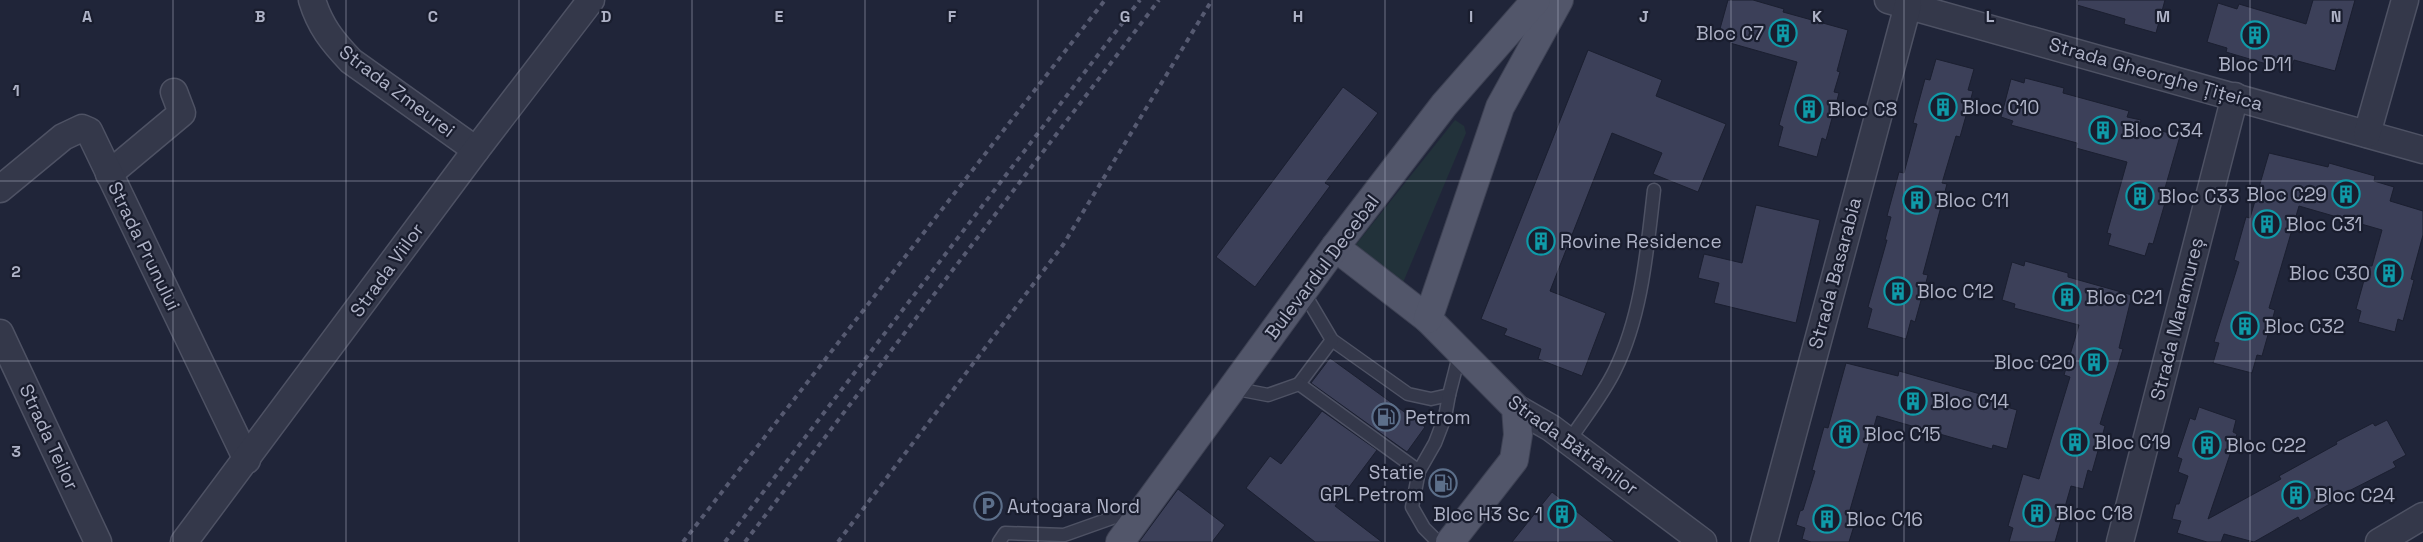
<svg xmlns="http://www.w3.org/2000/svg" width="2423" height="542" font-family="'Space Grotesk',sans-serif">
<style>
.green{fill:#22323a}
.building{fill:#3c4059;stroke:#1b1f30}
.lines{fill:none;stroke-linecap:round;stroke-linejoin:round}
.lane-casing{stroke:#4e5264;stroke-width:15}
.street-casing{stroke:#4e5264;stroke-width:29}
.primary-casing{stroke:#3d4153;stroke-width:30}
.lane{stroke:#34384a;stroke-width:12}
.street{stroke:#34384a;stroke-width:26}
.primary{stroke:#52566a;stroke-width:28}
.rail{stroke:#565a71;stroke-width:4;stroke-dasharray:5 5;stroke-linecap:butt}
.grid{fill:none;stroke:#aeb2c6;stroke-width:1;stroke-opacity:0.55}
.labels{text-anchor:middle;dominant-baseline:central;stroke-width:4.5;stroke-linejoin:round;paint-order:stroke}
.poi-label{font-size:19px;fill:#aeb2c6;stroke:#191d2e;text-anchor:start}
.street-label{font-size:19px;fill:#aeb2c6;stroke:#191d2e}
.grid-label{font-size:16px;text-anchor:middle;font-weight:bold;fill:#aeb2c6;stroke:#191d2e;stroke-width:4.5;stroke-linejoin:round;paint-order:stroke}
</style>
<rect width="100%" height="100%" fill="#202539"/>
<path class="green" d="M1455,120l9,6 2,7 -64,152 -48,-38z"/>
<g class="building">
<path d="M1728,0h25l31,9 -1,3 65,18 -11,41 3,1 -6,20 5,1 -13,47 -4,-2 -5,19 -39,-11 5,-19 -4,-2 18,-63 -67,-19 1,-4 -13,-3z"/>
<path d="M2078,0h87l-9,33 -32,-9 1,-5 -48,-14z"/>
<path d="M2313,0h42l-20,71 -41,-11 -2,7 -21,-7 -1,5 -44,-13 1,-4 -20,-6 11,-39 19,6 2,-5 67,20z"/>
<path d="M1588,50l74,30 -6,16 70,28 -28,68 -45,-18 9,-21 -50,-20 -62,158 56,22 -24,63 -44,-17 3,-10 -37,-14 3,-6 -26,-10z"/>
<path d="M1936,59l38,10 -6,21 5,1 -13,46 -4,-1 -14,47 5,1 -24,90 5,1 -13,47 -4,-2 -5,19 -39,-11 5,-19 -4,-2 19,-67h-2l6,-23 -4,-1 12,-44 5,1 13,-49 -4,-1 12,-44 5,1z"/>
<path d="M2025,78l39,10 -1,5 66,18 -2,6 14,3 -1,5 40,11 -19,66 4,1 -12,41 -4,-1 -4,13 -37,-11 3,-11 -4,-1 20,-71 -51,-14 1,-5 -66,-18 2,-4 -12,-4 10,-38 13,4z"/>
<path d="M1343,87l35,26 -53,70 5,3 -75,101 -39,-30z"/>
<path d="M2269,153l59,14 1,-4 46,13 -1,5 20,6 -4,14 33,10v24l-12,44 3,1 -11,41 -5,-2 -3,13 -37,-10 3,-11 -5,-2 12,-43h4l10,-36 -83,-24 -30,102 6,2 -13,46 -5,-1 -5,18 -39,-10 6,-20 -5,-1 25,-80 -5,-2 12,-43 4,1z"/>
<path d="M1756,205l64,15 -24,103 -82,-20 5,-20 -21,-5 6,-24 38,9z"/>
<path d="M2025,261l43,12v4l64,18 -13,53 4,1 -23,75 5,2 -13,46 -4,-2 -5,19 -12,-3 -16,56h-46l4,-14 -5,-2 15,-52 16,5 31,-102 -6,-2 15,-50 -65,-17 1,-4 -13,-4 10,-38 12,4z"/>
<path d="M1330,358l95,69 -18,25 -96,-69z"/>
<path d="M1846,363l52,13 1,-5 106,30 -2,5 14,4 -10,39 -14,-4 -1,4 -115,-33 -27,94 8,3 -9,29h-38l-9,-3 3,-11 -9,-3 4,-14 3,-1 12,-39 -3,-1 12,-43 4,1z"/>
<path d="M2199,407l37,13 -3,12 4,2 -29,85 73,-40 -2,-3 58,-32 -1,-2 37,-19 2,3 12,-6 19,35 -13,7 3,5 -55,28 1,2 -42,24 -2,-4 -44,25 -30,-8 -3,8h-14l-30,-9 4,-12 -9,-2 4,-15h3l9,-28 -10,-4 4,-13 -5,-2 13,-39 5,2z"/>
<path d="M1322,411l55,39 -42,56 47,36h-67l-69,-54 24,-32 11,8z"/>
<path d="M1178,489l47,36 -13,17h-73z"/>
<path d="M1552,492l63,50h-103z"/>
</g>
<g class="lines">
<g class="lane-casing">
<g id="lane">
<path d="M1303,291l29,49 76,54 23,5 18,-4 11,-43"/>
<path d="M1299,384l33,-44"/>
<path d="M1232,388l36,7 31,-11 120,87"/>
<path d="M1569,441c15,-23 34,-46 46,-71 27,-55 32,-120 39,-180"/>
<path d="M999,542l6,-9 59,2 76,-27"/>
<path d="M1438,542l-14,-14 -12,-21 7,-36 16,-28 10,-26 4,-22"/>
</g>
</g>
<g class="street-casing">
<g id="street">
<path d="M312,0c8,26 20,41 39,61l125,89"/>
<path d="M1888,0l535,150"/>
<path d="M2367,134l38,-134"/>
<path d="M109,174l73,-61 -8,-21"/>
<path d="M0,189l63,-52 19,-9 7,3 158,329"/>
<path d="M0,333l98,209"/>
<path d="M1516,408l35,20 152,114"/>
<path d="M184,542l292,-392 115,-150"/>
<path d="M1764,542l144,-537"/>
<path d="M2120,542l115,-446"/>
<path d="M2379,542l44,-26"/>
</g>
</g>
<g class="primary-casing">
<g id="primary">
<path d="M1335,247l93,72 88,89 2,27 -4,25 -64,82"/>
<path d="M1428,319l72,-212 59,-107"/>
<path d="M1120,542l215,-295 109,-142 92,-105"/>
</g>
</g>
<use href="#lane" class="lane"/>
<use href="#street" class="street"/>
<use href="#primary" class="primary"/>
<g class="rail">
<path d="M683,542l422,-542"/>
<path d="M725,542l415,-542"/>
<path d="M745,542l414,-542"/>
<path d="M838,542l225,-297 149,-245"/>
</g>
</g>
<path class="grid" d="M173,0v542M346,0v542M519,0v542M692,0v542M865,0v542M1038,0v542M1212,0v542M1385,0v542M1558,0v542M1731,0v542M1904,0v542M2077,0v542M2250,0v542M0,181h2423M0,361h2423"/>
<defs>
<g id="building-ring" transform="scale(1.4375)"><circle r="9.5" fill="#191d2e" stroke="#0f9aa8" stroke-width="1.5"/><path d="M-4-6H4V6H1V3H-1V6H-4ZM-2.5-4.3h1.7v1.8h-1.7ZM.8-4.3h1.7v1.8H.8ZM-2.5-1h1.7V.8h-1.7ZM.8-1h1.7V.8H.8Z" fill="#0f9aa8"/></g>
<g id="fuel-ring" transform="scale(1.4375)"><circle r="9.5" fill="#191d2e" stroke="#5c6f8a" stroke-width="1.5"/><path d="M-5.5-6h7V0h2V4h1.3V-2.5L3-4.5l.8-.8L6-3V5H2.5V1h-1V6h-7ZM-4.2-4.7v3.2H.2V-4.7Z" fill="#5c6f8a"/></g>
<g id="parking-ring" transform="scale(1.4375)"><circle r="9.5" fill="#191d2e" stroke="#5c6f8a" stroke-width="1.5"/><path d="M-3.5-5.5H1a3.5 3.5 0 0 1 0 7H-1V5.5H-3.5ZM-1-3.4V-.6H.8a1.4 1.4 0 0 0 0-2.8Z" fill="#5c6f8a"/></g>
</defs>
<g fill-rule="evenodd">
<use href="#building-ring" x="1783" y="33"/>
<use href="#building-ring" x="2255" y="35"/>
<use href="#building-ring" x="1943" y="107"/>
<use href="#building-ring" x="1809" y="109"/>
<use href="#building-ring" x="2103" y="130"/>
<use href="#building-ring" x="2346" y="194"/>
<use href="#building-ring" x="2140" y="196"/>
<use href="#building-ring" x="1917" y="200"/>
<use href="#building-ring" x="2267" y="224"/>
<use href="#building-ring" x="1541" y="241"/>
<use href="#building-ring" x="2389" y="273"/>
<use href="#building-ring" x="1898" y="291"/>
<use href="#building-ring" x="2067" y="297"/>
<use href="#building-ring" x="2245" y="326"/>
<use href="#building-ring" x="2094" y="362"/>
<use href="#building-ring" x="1913" y="401"/>
<use href="#fuel-ring" x="1386" y="417"/>
<use href="#building-ring" x="1845" y="434"/>
<use href="#building-ring" x="2075" y="442"/>
<use href="#building-ring" x="2207" y="445"/>
<use href="#fuel-ring" x="1443" y="483"/>
<use href="#building-ring" x="2296" y="495"/>
<use href="#parking-ring" x="988" y="506"/>
<use href="#building-ring" x="2037" y="513"/>
<use href="#building-ring" x="1562" y="514"/>
<use href="#building-ring" x="1827" y="519"/>
</g>
<g class="labels">
<g class="poi-label">
<text x="1764" y="33" text-anchor="end">Bloc C7</text>
<text x="2255" y="64" text-anchor="middle">Bloc D11</text>
<text x="1962" y="107">Bloc C10</text>
<text x="1828" y="109">Bloc C8</text>
<text x="2122" y="130">Bloc C34</text>
<text x="2327" y="194" text-anchor="end">Bloc C29</text>
<text x="2159" y="196">Bloc C33</text>
<text x="1936" y="200">Bloc C11</text>
<text x="2286" y="224">Bloc C31</text>
<text x="1560" y="241">Rovine Residence</text>
<text x="2370" y="273" text-anchor="end">Bloc C30</text>
<text x="1917" y="291">Bloc C12</text>
<text x="2086" y="297">Bloc C21</text>
<text x="2264" y="326">Bloc C32</text>
<text x="2075" y="362" text-anchor="end">Bloc C20</text>
<text x="1932" y="401">Bloc C14</text>
<text x="1405" y="417">Petrom</text>
<text x="1864" y="434">Bloc C15</text>
<text x="2094" y="442">Bloc C19</text>
<text x="2226" y="445">Bloc C22</text>
<text x="1424" y="472" text-anchor="end">Statie<tspan x="1424" dy="22">GPL Petrom</tspan></text>
<text x="2315" y="495">Bloc C24</text>
<text x="1007" y="506">Autogara Nord</text>
<text x="2056" y="513">Bloc C18</text>
<text x="1543" y="514" text-anchor="end">Bloc H3 Sc 1</text>
<text x="1846" y="519">Bloc C16</text>
</g>
<g class="street-label">
<text transform="translate(2156 74) rotate(16)">Strada Gheorghe Țițeica</text>
<text transform="translate(397 91) rotate(37)">Strada Zmeurei</text>
<text transform="translate(144 246) rotate(64)">Strada Prunului</text>
<text transform="translate(1322 267) rotate(-53)">Bulevardul Decebal</text>
<text transform="translate(387 270) rotate(-54)">Strada Viilor</text>
<text transform="translate(1835 273) rotate(-75)">Strada Basarabia</text>
<text transform="translate(2177 319) rotate(-76)">Strada Maramureș</text>
<text transform="translate(49 437) rotate(65)">Strada Teilor</text>
<text transform="translate(1573 445) rotate(36)">Strada Bătrânilor</text>
</g>
</g>
<g class="grid-label">
<text x="87" y="22">A</text>
<text x="260" y="22">B</text>
<text x="433" y="22">C</text>
<text x="606" y="22">D</text>
<text x="779" y="22">E</text>
<text x="952" y="22">F</text>
<text x="1125" y="22">G</text>
<text x="1298" y="22">H</text>
<text x="1471" y="22">I</text>
<text x="1644" y="22">J</text>
<text x="1817" y="22">K</text>
<text x="1990" y="22">L</text>
<text x="2163" y="22">M</text>
<text x="2336" y="22">N</text>
<text x="16" y="96">1</text>
<text x="16" y="277">2</text>
<text x="16" y="457">3</text>
</g>
</svg>
